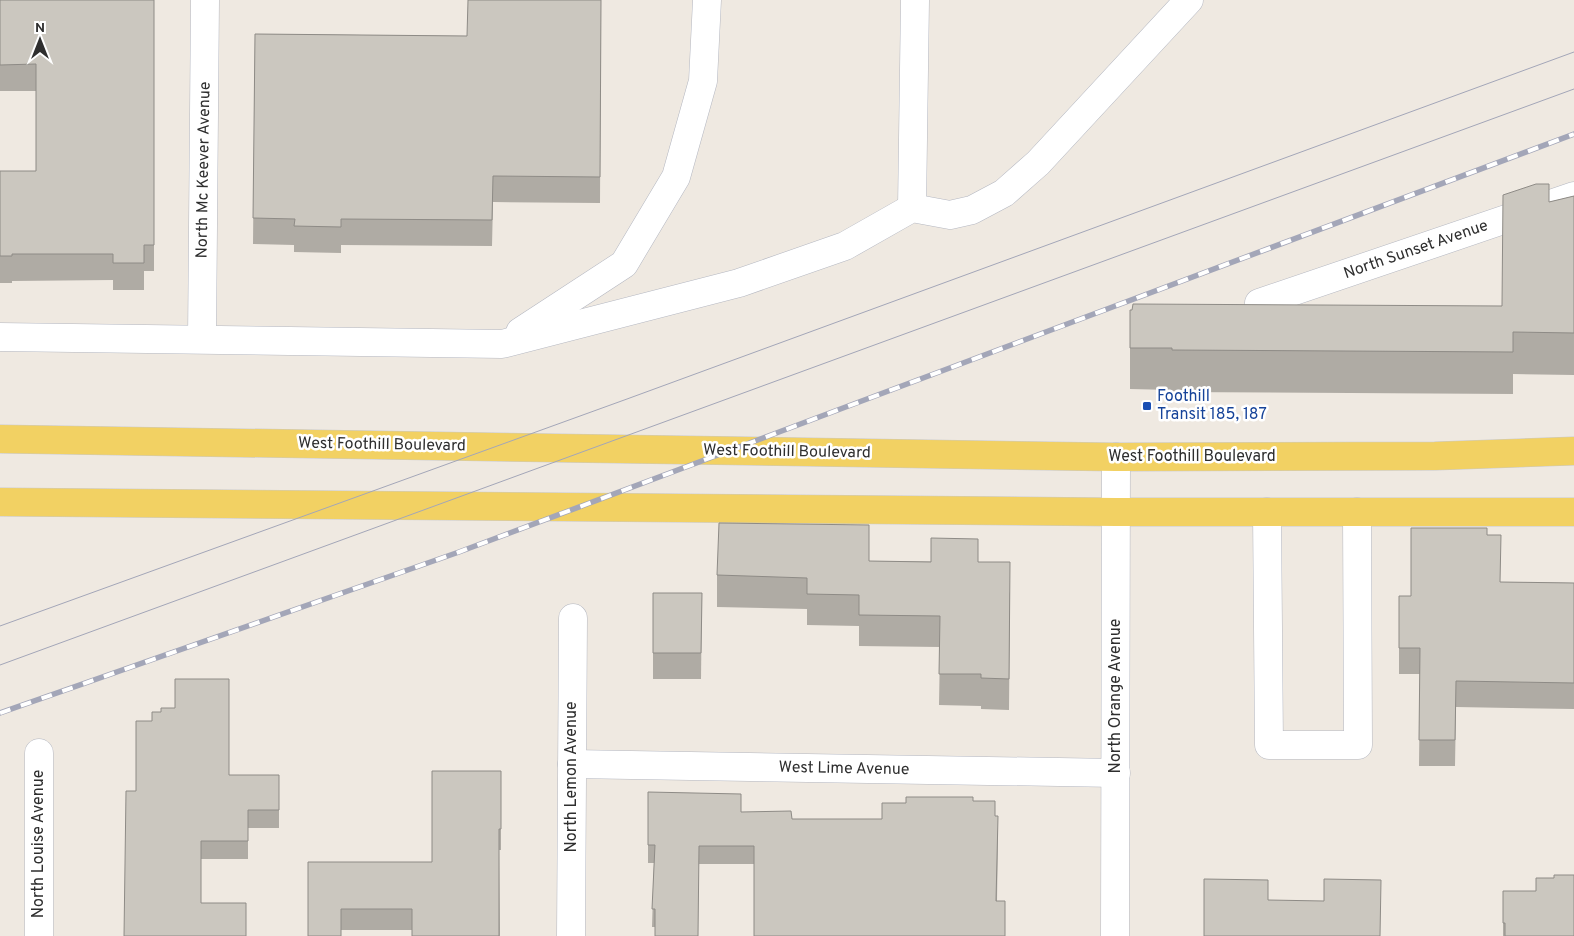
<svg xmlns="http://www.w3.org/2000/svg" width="1574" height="936" font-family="Overpass,sans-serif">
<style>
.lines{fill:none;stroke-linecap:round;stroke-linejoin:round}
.minor-casing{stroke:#b4b7c1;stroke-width:29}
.major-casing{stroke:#c9c9c9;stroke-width:29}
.minor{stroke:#fff;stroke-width:28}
.major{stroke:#f2d163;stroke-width:28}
.tram{stroke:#a3a6b8;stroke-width:1}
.rail-casing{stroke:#a3a6b8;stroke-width:5.5}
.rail{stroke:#fff;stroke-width:4;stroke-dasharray:11;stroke-linecap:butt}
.wall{fill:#afaba4}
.building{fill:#cbc7bf;stroke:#8e8b86}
.transit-dot{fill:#1a4fb4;stroke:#fff;stroke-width:2}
.labels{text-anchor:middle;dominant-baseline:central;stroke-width:5;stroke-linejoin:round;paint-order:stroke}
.street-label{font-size:16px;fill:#2e2e2e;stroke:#fff}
.transit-label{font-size:16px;fill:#164399;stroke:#fff;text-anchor:start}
</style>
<rect width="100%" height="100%" fill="#efe9e1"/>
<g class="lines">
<g class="minor-casing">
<g id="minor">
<path d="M912,208l3,-208"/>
<path d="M1259,303l315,-107"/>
<path d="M520,332l104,-68 52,-87 27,-96 4,-81"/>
<path d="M0,337l502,7 237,-61 106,-37 67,-38 38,7 22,-5 32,-17 34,-30 151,-163"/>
<path d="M202,339l3,-339"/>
<path d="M1267,512l2,233h89l-1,-233"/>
<path d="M39,753v183"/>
<path d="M572,764l544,9"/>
<path d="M571,936l2,-318"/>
<path d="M1115,936l1,-479"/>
</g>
</g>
<g class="major-casing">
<g id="major">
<path d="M0,439l1116,18 319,-1 139,-5"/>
<path d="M0,502l1116,10h458"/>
</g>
</g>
<use href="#minor" class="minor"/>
<use href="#major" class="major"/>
<g class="tram">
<path d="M0,626l627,-227 947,-347"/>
<path d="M0,665l1574,-576"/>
</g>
<g class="rail-casing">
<path id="rail" d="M0,713l459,-161 1115,-418"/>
</g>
<use href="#rail" class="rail"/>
</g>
<g class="wall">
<path d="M0,0h154v271h-10v19h-31v-10l-101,1v2h-12v-112h36v-80h-36z"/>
<path d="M601,0l-1,203 -107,-1 -1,44 -151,-1v8l-47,-1v-7l-41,-1 2,-210 212,2z"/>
<path d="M1574,196v179l-61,-1v20l-341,-2v-2l-42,-1v-41l372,-42 47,-104z"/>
<path d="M869,525v36l109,1 32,31 -1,117 -28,-1v-3l-42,-1 1,-58 -81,-1v-20l-52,-1v-16l-90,-2v-32z"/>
<path d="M1487,535l13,47 74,1v126l-118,-2 -1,59h-36l1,-92h-21v-78h12z"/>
<path d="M653,593h49l-1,86h-48z"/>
<path d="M501,771v79h-2l1,86 -88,-6h-71l-33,-68h124z"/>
<path d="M229,775h50v53h-31v31h-47l-77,77 12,-145z"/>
<path d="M648,792l93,20 51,7h90l91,-18 22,15 3,18 -1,67 8,35 -251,-72h-55l-44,63h-3l2,-64h-6z"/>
<path d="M1503,891h33l38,45h-71z"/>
</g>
<g class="building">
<path d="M0,0h154v245h-10v18h-31v-9h-101v2h-12v-85h36v-107l-36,1z"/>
<path d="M468,0h133l-1,177 -107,-1 -1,44 -151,-1v8l-47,-1 1,-7 -42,-1 2,-184 212,2z"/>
<path d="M1536,184h13v18l25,-6v137l-61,-1v20l-341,-2v-2h-42v-38h2l1,-6 369,2 1,-111z"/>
<path d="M719,523l150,2v36l62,1v-24l47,1v23h32l-1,117 -28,-1v-4h-42l1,-58 -81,-1v-20l-52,-1v-16l-90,-3z"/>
<path d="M1411,528h76v7h14l-1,47 74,1v100l-118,-2 -1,59h-36l1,-92h-21v-52h12z"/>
<path d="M653,593h49l-1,60h-48z"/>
<path d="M175,679h54v96h50v35h-31v31h-47v62h45v33h-122l2,-145h10v-70h16v-9h9v-4h14z"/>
<path d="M432,771h69v58h-2v107h-87v-27h-71v27h-33v-74h124z"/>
<path d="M648,792l93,2v18l50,-1 1,8h90v-16h24v-6h67v4h22v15h3l-2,85h9v35h-251v-90h-55l-1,90h-43v-27h-3l3,-64h-7z"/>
<path d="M1554,875h20v61h-69v-13h-2v-32h33v-13h18z"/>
<path d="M1204,879l64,1v20l56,1v-22l57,1 -1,56h-176z"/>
</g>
<rect class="transit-dot" x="1142" y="401" width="10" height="10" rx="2.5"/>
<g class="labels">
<g class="street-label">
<text transform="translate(204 170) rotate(-89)">North Mc Keever Avenue</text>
<text transform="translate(1416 250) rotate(-19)">North Sunset Avenue</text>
<text transform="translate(382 445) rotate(1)">West Foothill Boulevard</text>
<text transform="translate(787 452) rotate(1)">West Foothill Boulevard</text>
<text x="1192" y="457">West Foothill Boulevard</text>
<text transform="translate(1116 696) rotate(-90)">North Orange Avenue</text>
<text transform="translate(844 769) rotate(1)">West Lime Avenue</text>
<text transform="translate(572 777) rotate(-90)">North Lemon Avenue</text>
<text transform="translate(39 844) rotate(-90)">North Louise Avenue</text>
</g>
<g class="transit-label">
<text x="1157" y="397">Foothill<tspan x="1157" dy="18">Transit 185, 187</tspan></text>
</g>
</g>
<g transform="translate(40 40)" stroke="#ffffff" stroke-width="4" paint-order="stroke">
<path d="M0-4L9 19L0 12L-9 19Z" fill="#2e2e2e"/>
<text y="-8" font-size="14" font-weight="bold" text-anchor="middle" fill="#2e2e2e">N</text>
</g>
</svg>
